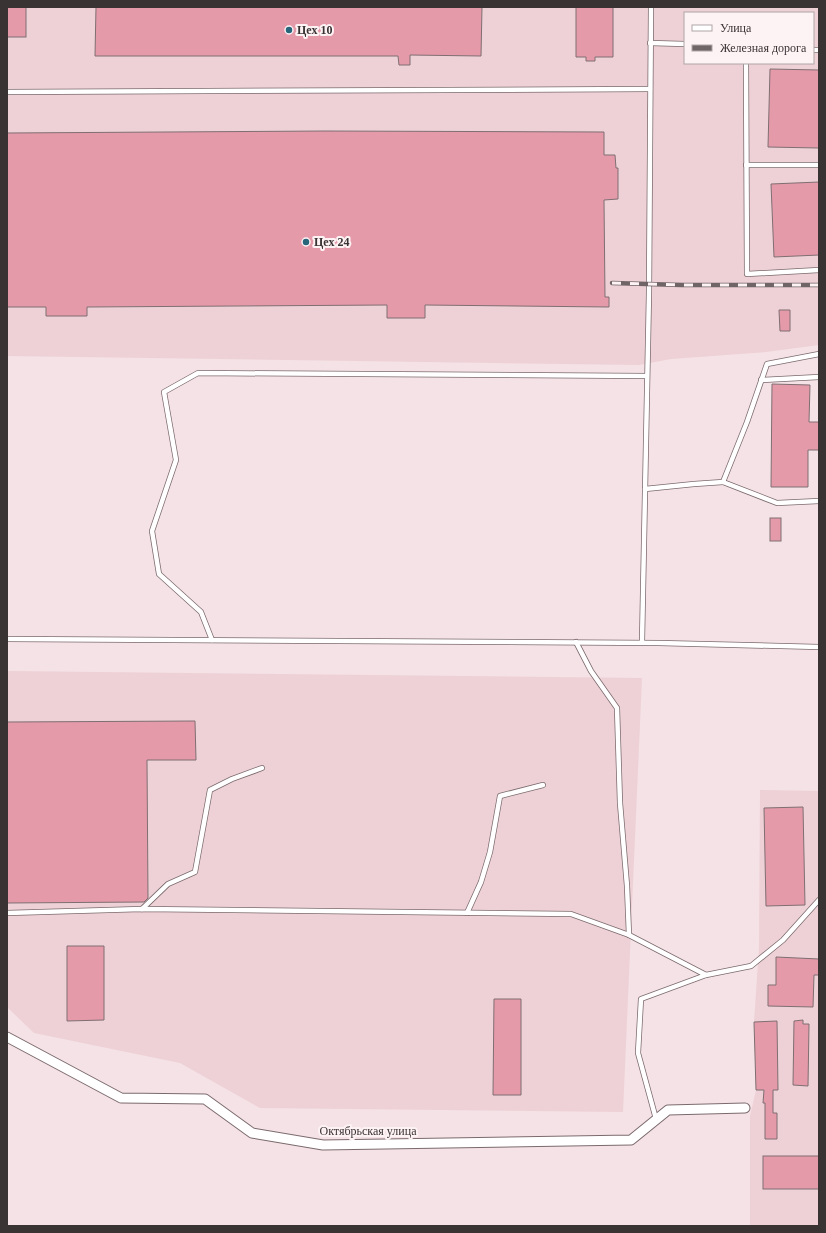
<svg xmlns="http://www.w3.org/2000/svg" width="826" height="1233" font-family="Georgia,serif">
<style>
.built{fill:#edd1d6;fill-rule:evenodd}
.building{fill:#e59aaa;stroke:#7f6f72}
.lines{fill:none;stroke-linecap:round;stroke-linejoin:round}
.service-casing{stroke:#7b6a6d;stroke-width:6}
.minor-casing{stroke:#7b6a6d;stroke-width:11}
.service{stroke:#fff;stroke-width:4.5}
.minor{stroke:#fff;stroke-width:9}
.rail-casing{stroke:#6f6466;stroke-width:4.5}
.rail{stroke:#fdf2f4;stroke-width:3;stroke-dasharray:9;stroke-linecap:butt}
.poi-dot{fill:#27657b;stroke:#fdf2f4;stroke-width:1.5}
.labels{text-anchor:middle;dominant-baseline:central;stroke-width:4;stroke-linejoin:round;paint-order:stroke}
.poi-label{font-size:12px;font-weight:bold;fill:#3a3334;stroke:#fdf2f4;text-anchor:start}
.street-label{font-size:12px;fill:#3a3334;stroke:#fdf2f4}
</style>
<rect width="100%" height="100%" fill="#f5e2e6"/>
<g class="built">
<path d="M7,7h812v338l-53,7 -95,7 -32,6 -632,-9zM685,13h128v50h-128z"/>
<path d="M7,671l635,7 -19,434 -363,-4 -80,-45 -146,-30 -27,-26z"/>
<path d="M760,790l59,1v435h-69v-110l6,-26 -2,-68 5,-74z"/>
</g>
<g class="building">
<rect x="7" y="7" width="19" height="30"/>
<path d="M96,7h386l-1,49 -71,-1v10h-11l-1,-9h-303z"/>
<path d="M576,7h37v50h-18v4h-9v-4h-10z"/>
<path d="M770,69l49,1v78l-51,-1z"/>
<path d="M326,131l278,1v23h11l1,13h2v31l-14,1 1,97h4v10l-184,-2v13h-38v-13l-300,2v9h-41v-9h-39v-174z"/>
<path d="M819,182v73l-45,2 -3,-73z"/>
<path d="M779,310h11v21h-10z"/>
<path d="M772,384l38,1 -1,37h10v28h-11v37h-37z"/>
<rect x="770" y="518" width="11" height="23"/>
<path d="M195,721l1,39h-49l1,138 -4,4 -137,1v-181z"/>
<path d="M803,807l2,98 -39,1 -2,-98z"/>
<path d="M67,946h37v74l-37,1z"/>
<path d="M776,957l43,2v16h-5l-1,32 -45,-1v-21h8z"/>
<path d="M494,999h27v96h-28z"/>
<path d="M803,1020v4h6l-1,62 -15,-1 1,-64z"/>
<path d="M777,1021l1,69h-5v23h4v26h-12v-36h-2l1,-13h-8l-2,-68z"/>
<rect x="763" y="1156" width="56" height="33"/>
</g>
<g class="lines">
<g class="service-casing">
<g id="service">
<path d="M650,43l35,1"/>
<path d="M813,50h6"/>
<path d="M746,63l1,211 72,-4"/>
<path d="M7,92l643,-3"/>
<path d="M746,165h73"/>
<path d="M761,380l58,-3"/>
<path d="M723,482l54,21 42,-2"/>
<path d="M645,489l49,-5 29,-2 24,-60 20,-58 52,-10"/>
<path d="M7,639l652,4 160,4"/>
<path d="M212,640l-11,-28 -42,-38 -7,-43 24,-71 -12,-68 34,-19 449,3"/>
<path d="M576,642l15,29 26,37 3,95 7,83 2,49"/>
<path d="M642,642l7,-349 2,-286"/>
<path d="M142,909l26,-25 27,-12 15,-82 22,-11 30,-11"/>
<path d="M7,913l135,-4 429,5 58,21 77,40 -65,24 -3,54 18,66"/>
<path d="M467,913l14,-31 9,-30 10,-56 43,-11"/>
<path d="M706,975l45,-9 32,-26 36,-40"/>
</g>
</g>
<g class="minor-casing">
<path id="minor" d="M7,1037l114,61 84,1 47,34 71,12 308,-5 37,-30 77,-2"/>
</g>
<use href="#service" class="service"/>
<use href="#minor" class="minor"/>
<g class="rail-casing">
<path id="rail" d="M612,283l70,2h137"/>
</g>
<use href="#rail" class="rail"/>
</g>
<g class="poi-dot">
<circle cx="289" cy="30" r="4"/>
<circle cx="306" cy="242" r="4"/>
</g>
<g class="labels">
<g class="poi-label">
<text x="297" y="30">Цех 10</text>
<text x="314" y="242">Цех 24</text>
</g>
<g class="street-label">
<text x="368" y="1131">Октябрьская улица</text>
</g>
</g>
<rect width="826" height="1233" fill="none" stroke="#3a3334" stroke-width="16"/>
<rect x="684" y="12" width="130" height="52" fill="#fdf2f4" stroke="#afa6a7"/>
<rect x="692" y="25" width="20" height="6" fill="#ffffff" stroke="#afa6a7"/>
<text x="720" y="32" font-size="12" fill="#3a3334">Улица</text>
<rect x="692" y="45" width="20" height="6" fill="#6f6466" stroke="#afa6a7"/>
<text x="720" y="52" font-size="12" fill="#3a3334">Железная дорога</text>
</svg>
